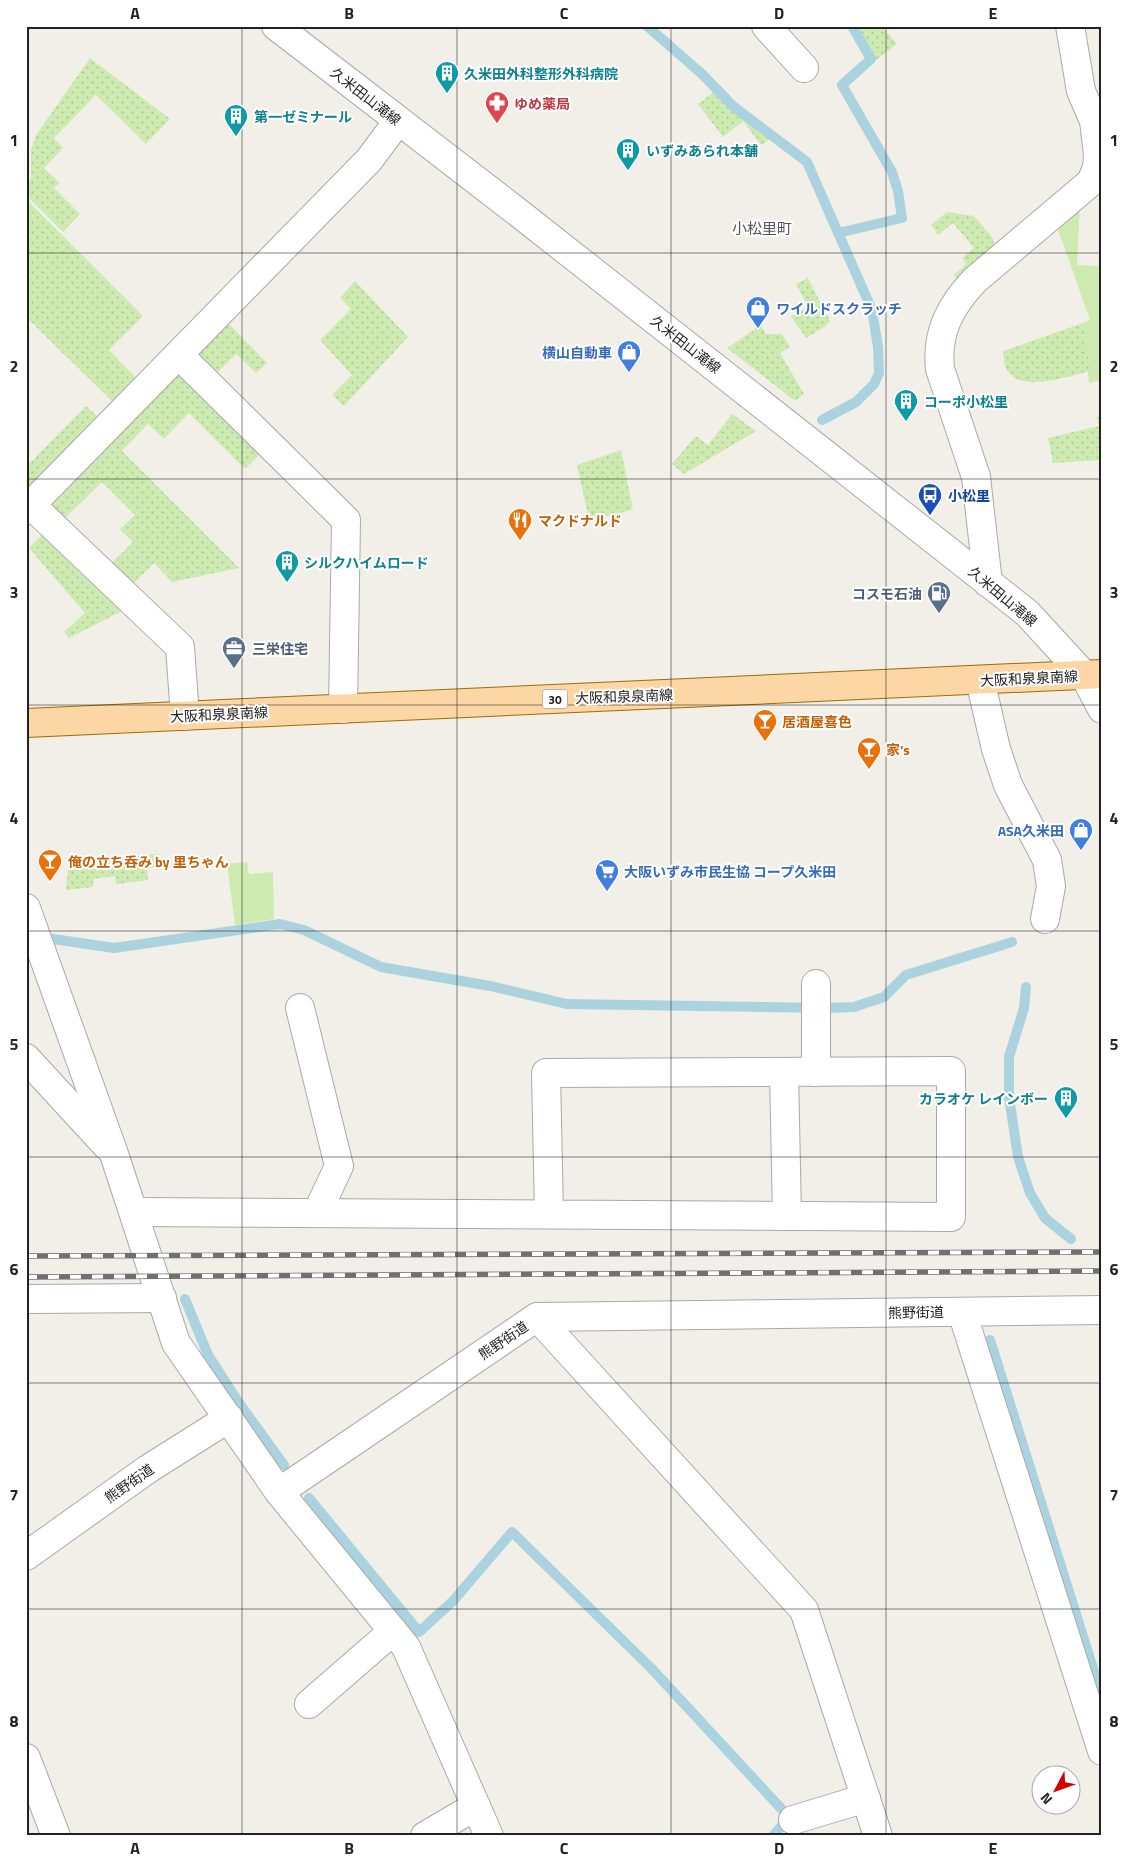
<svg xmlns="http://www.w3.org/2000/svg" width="1128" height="1862" font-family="'Titillium Web','Noto Sans JP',sans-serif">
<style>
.grass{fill:#cdebb0}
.garden{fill:url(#garden-dots)}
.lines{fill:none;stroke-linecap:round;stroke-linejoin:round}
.stream{stroke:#aad3df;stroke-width:10}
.minor-casing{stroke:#a9a9a9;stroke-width:30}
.major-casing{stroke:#a06b00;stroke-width:30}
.minor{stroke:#fff;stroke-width:28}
.major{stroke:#fcd6a4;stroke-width:28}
.rail-casing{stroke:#707070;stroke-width:5.5}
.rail{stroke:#fff;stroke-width:4;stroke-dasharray:11;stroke-linecap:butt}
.grid{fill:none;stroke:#222;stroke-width:1;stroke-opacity:0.55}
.labels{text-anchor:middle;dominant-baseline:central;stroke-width:4;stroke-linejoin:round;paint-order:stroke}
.shield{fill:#fff;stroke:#646464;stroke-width:1}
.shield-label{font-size:12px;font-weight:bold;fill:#222}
.culture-label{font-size:14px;font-weight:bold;fill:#0d838f;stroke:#fff;text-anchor:start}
.street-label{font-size:14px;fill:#222;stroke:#fff}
.health-label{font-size:14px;font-weight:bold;fill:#be3a42;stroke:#fff;text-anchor:start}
.shop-label{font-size:14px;font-weight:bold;fill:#366cbe;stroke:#fff;text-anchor:start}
.transit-label{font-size:14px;font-weight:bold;fill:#164399;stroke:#fff;text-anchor:start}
.food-label{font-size:14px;font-weight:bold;fill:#c56008;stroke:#fff;text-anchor:start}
.service-label{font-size:14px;font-weight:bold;fill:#4e5e75;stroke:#fff;text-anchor:end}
.neighbourhood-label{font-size:15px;fill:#555;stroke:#fff}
.neatline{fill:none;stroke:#222;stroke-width:2}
.grid-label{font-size:16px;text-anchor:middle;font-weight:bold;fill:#222}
</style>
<defs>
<pattern id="garden-dots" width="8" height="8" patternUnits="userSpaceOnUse" patternTransform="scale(1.25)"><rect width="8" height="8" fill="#cdebb0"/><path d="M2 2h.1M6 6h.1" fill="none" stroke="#b0c997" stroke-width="1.8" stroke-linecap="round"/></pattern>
</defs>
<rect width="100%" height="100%" fill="#f2efe9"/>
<g class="grass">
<path d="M1080,204l-3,61 25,1v114l-13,3 -6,-60 7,-3 -34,-96z"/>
<path d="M247,862l2,12 24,-2 1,47 -39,6 -8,-61z"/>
</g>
<g class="garden">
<path d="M856,26h26l15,18 -22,17z"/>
<path d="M90,58l80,61 -24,25 -50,-49 -42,43 9,10 -19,20 16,15 -6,5 26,26 -17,18 -37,-37v-9l5,-7v-29l5,-15z"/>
<path d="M715,91l15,16 41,31 -10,7 -18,-24 -20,16 -25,-33z"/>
<path d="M26,199l117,117 -34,34 30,31 -24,23 -89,-87z"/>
<path d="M947,212l27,4 19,22 2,16 -33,30 -8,-9 12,-11 -4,-6 12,-10 -21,-25 -15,12 -7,-10z"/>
<path d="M808,278l22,43 -4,5 -20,12 -15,-22 17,-9 -12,-23z"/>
<path d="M355,281l53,56 -64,69 -12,-11 20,-20 -32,-35 31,-31 -11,-11z"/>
<path d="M227,322l40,41 -11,10 -20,-19 -22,22 -20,-21z"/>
<path d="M1083,323l7,48c-22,5 -69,23 -83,-1 -3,-4 -3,-14 -4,-19z"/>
<path d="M761,325l5,9h16l8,13 -10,6 24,41 -9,7 -68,-53z"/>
<path d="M176,369l86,83 -17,17 -56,-56 -25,26 -16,-15 -26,27 117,117 -67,14 -18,-19 -25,25 -21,-21 25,-25 -13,-13 15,-14 -33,-33 -42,41 -18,-18z"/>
<path d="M86,406l14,13 -74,71v-23z"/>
<path d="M732,414l24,17 -72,43 -12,-10 24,-28 12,9z"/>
<path d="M1097,416l5,4v40l-49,3 -5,-25 51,-12z"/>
<path d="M621,450l12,60 -44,10 -12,-55z"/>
<path d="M47,530l81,78 -59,30 -5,-6 21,-19 -56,-65z"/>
<path d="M159,854l1,12 -13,3 1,11 -32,4 -1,-8 -22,3v8l-27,3 3,-30z"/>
</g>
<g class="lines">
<g class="stream">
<path d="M647,26l55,48 31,32 74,56 65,148 6,37 1,26 -5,11 -18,18 -34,18"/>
<path d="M838,233l64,-15 -4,-27 -6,-19 -50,-87 29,-26 -19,-33"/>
<path d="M40,937l74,11 166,-24 24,6 77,37 109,19 77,18 260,4 27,-1 30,-10 22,-22 106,-33"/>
<path d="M1026,987l-2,21 -15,49v40l9,60 12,36 15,25 26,21"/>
<path d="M185,1299l23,56 31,48 45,62"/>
<path d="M990,1340l112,357"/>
<path d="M309,1498l110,134 34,-31 59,-69 139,136 138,149 -16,19"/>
</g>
<g class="minor-casing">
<g id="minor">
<path d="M276,26l244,188 507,399 57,62 18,34"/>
<path d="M766,26l38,42"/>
<path d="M179,355l167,165 -3,189"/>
<path d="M31,505l149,142 5,69"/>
<path d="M26,510l343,-350 29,-39"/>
<path d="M988,583l-12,-106 -36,-108c-4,-36 10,-63 35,-89l116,-98 6,-14 1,-14 -4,-33 -13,-30 -11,-65"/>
<path d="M980,680l16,69 12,36 39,75 4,26 -6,33"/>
<path d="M26,908l88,246 62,189 103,149 127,155 83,189"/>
<path d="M300,1008l39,158 -22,47"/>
<path d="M26,1058l81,88"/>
<path d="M784,1072l3,144"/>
<path d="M816,1072v-88"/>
<path d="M134,1212l817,5v-146l-405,2 3,141"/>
<path d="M26,1299l136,-1"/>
<path d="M962,1312l140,439"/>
<path d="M537,1317l267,293 74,226"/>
<path d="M279,1492l258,-175 565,-7"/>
<path d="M26,1556l122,-87 81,-51"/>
<path d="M309,1704l84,-73"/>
<path d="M26,1758l30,78"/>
<path d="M793,1820l73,-22"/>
<path d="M425,1836l51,-30"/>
</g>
</g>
<g class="major-casing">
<path id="major" d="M26,723l1076,-49"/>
</g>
<use href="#minor" class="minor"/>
<use href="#major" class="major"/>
<g class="rail-casing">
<g id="rail">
<path d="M26,1256l1076,-4"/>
<path d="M26,1277l1076,-6"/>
</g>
</g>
<use href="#rail" class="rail"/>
</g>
<path class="grid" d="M242,26v1810M457,26v1810M671,26v1810M886,26v1810M26,253h1076M26,479h1076M26,705h1076M26,931h1076M26,1157h1076M26,1383h1076M26,1609h1076"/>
<defs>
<g id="building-pin" transform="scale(1.25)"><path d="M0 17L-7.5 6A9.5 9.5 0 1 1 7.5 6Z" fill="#0f9aa8" stroke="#fff"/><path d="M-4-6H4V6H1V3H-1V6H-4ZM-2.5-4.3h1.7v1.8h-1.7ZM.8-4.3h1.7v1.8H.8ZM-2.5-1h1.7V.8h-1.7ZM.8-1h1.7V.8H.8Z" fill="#fff"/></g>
<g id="pharmacy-pin" transform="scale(1.25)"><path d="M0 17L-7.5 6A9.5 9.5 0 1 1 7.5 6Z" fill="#e0444e" stroke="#fff"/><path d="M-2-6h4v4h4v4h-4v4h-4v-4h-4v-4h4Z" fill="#fff"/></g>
<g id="shop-pin" transform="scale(1.25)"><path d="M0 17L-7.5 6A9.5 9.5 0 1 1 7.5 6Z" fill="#3f7fe0" stroke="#fff"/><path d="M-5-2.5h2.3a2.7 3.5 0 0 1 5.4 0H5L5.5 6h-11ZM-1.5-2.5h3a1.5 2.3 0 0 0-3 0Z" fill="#fff"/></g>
<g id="bus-pin" transform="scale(1.25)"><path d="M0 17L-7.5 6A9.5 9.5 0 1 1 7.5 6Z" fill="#1a4fb4" stroke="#fff"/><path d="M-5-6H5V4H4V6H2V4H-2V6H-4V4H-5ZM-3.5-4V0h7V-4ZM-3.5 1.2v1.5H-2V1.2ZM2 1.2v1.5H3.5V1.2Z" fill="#fff"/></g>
<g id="restaurant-pin" transform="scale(1.25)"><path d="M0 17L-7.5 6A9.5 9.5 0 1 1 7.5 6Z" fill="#e8710a" stroke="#fff"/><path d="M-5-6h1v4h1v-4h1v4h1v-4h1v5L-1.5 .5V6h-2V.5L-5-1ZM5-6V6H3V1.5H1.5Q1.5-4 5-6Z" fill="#fff"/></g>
<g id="fuel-pin" transform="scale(1.25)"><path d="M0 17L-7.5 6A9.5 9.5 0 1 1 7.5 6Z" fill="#5c6f8a" stroke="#fff"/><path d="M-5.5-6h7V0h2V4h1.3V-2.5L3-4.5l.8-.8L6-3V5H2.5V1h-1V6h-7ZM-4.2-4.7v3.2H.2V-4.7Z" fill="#fff"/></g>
<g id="office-pin" transform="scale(1.25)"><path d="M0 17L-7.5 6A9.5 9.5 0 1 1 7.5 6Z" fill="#5c6f8a" stroke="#fff"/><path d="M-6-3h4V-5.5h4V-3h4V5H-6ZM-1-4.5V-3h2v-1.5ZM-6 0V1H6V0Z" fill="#fff"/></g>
<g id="bar-pin" transform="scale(1.25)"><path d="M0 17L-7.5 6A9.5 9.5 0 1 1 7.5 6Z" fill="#e8710a" stroke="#fff"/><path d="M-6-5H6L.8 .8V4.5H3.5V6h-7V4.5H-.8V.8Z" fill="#fff"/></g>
<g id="supermarket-pin" transform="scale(1.25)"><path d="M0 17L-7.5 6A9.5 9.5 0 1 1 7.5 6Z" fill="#3f7fe0" stroke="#fff"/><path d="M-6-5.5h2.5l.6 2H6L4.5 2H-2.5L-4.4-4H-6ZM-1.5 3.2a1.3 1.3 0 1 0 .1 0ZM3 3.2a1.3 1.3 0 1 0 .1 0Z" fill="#fff"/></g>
</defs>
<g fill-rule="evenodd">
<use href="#building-pin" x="447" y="73"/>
<use href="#pharmacy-pin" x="497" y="103"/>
<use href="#building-pin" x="236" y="116"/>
<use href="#building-pin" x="628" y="150"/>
<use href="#shop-pin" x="758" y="308"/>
<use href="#shop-pin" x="629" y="352"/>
<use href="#building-pin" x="906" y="401"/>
<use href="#bus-pin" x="930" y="495"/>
<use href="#restaurant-pin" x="520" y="520"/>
<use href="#building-pin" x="287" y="562"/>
<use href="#fuel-pin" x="939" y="593"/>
<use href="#office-pin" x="234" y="648"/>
<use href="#bar-pin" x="765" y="721"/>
<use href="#bar-pin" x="869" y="749"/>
<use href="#shop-pin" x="1081" y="830"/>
<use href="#bar-pin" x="50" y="861"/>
<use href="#supermarket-pin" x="607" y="871"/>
<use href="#building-pin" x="1066" y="1098"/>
</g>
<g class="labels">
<rect class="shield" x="542.5" y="689.5" width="25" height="19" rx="4"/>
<g class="shield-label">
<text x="555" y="699">30</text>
</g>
<g class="culture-label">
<text x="464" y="73">久米田外科整形外科病院</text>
<text x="254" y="116">第一ゼミナール</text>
<text x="646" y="150">いずみあられ本舗</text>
<text x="924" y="401">コーポ小松里</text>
<text x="304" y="562">シルクハイムロード</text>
<text x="1048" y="1098" text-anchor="end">カラオケ レインボー</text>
</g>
<g class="street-label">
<text transform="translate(366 96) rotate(38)">久米田山滝線</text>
<text transform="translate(686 344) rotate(38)">久米田山滝線</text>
<text transform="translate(1003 596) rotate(40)">久米田山滝線</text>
<text transform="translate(1029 678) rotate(-3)">大阪和泉泉南線</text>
<text transform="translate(624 696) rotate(-2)">大阪和泉泉南線</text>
<text transform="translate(219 714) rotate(-3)">大阪和泉泉南線</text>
<text transform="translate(916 1312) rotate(-1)">熊野街道</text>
<text transform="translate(503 1340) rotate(-34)">熊野街道</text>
<text transform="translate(129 1483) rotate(-35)">熊野街道</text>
</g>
<g class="health-label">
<text x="514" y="103">ゆめ薬局</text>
</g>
<g class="shop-label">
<text x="776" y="308">ワイルドスクラッチ</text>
<text x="612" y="352" text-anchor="end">横山自動車</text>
<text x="1064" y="830" text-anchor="end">ASA久米田</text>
<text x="624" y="871">大阪いずみ市民生協 コープ久米田</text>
</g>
<g class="transit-label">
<text x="948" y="495">小松里</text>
</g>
<g class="food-label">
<text x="538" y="520">マクドナルド</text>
<text x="782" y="721">居酒屋喜色</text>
<text x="886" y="749">家's</text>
<text x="68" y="861">俺の立ち呑み by 里ちゃん</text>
</g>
<g class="service-label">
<text x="922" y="593">コスモ石油</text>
<text x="252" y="648" text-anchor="start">三栄住宅</text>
</g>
<g class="neighbourhood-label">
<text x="762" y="228">小松里町</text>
</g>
</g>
<rect width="1128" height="1862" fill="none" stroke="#ffffff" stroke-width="55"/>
<g transform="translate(1056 1790) rotate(229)"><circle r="24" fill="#ffffff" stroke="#a7a7a7"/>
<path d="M0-4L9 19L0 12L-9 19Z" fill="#d40000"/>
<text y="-8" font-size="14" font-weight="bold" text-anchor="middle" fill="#222222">N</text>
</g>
<rect x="28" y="28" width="1072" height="1806" class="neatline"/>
<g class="grid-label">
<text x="135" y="19">A</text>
<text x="349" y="19">B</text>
<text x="564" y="19">C</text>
<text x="779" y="19">D</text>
<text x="993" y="19">E</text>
<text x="14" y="146">1</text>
<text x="1114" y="146">1</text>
<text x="14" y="372">2</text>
<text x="1114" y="372">2</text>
<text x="14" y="598">3</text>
<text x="1114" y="598">3</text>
<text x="14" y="824">4</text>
<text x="1114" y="824">4</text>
<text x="14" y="1050">5</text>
<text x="1114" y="1050">5</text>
<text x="14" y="1275">6</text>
<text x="1114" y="1275">6</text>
<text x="14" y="1501">7</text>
<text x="1114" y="1501">7</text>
<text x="14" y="1727">8</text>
<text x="1114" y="1727">8</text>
<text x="135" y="1854">A</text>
<text x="349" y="1854">B</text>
<text x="564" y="1854">C</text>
<text x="779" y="1854">D</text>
<text x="993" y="1854">E</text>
</g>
</svg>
